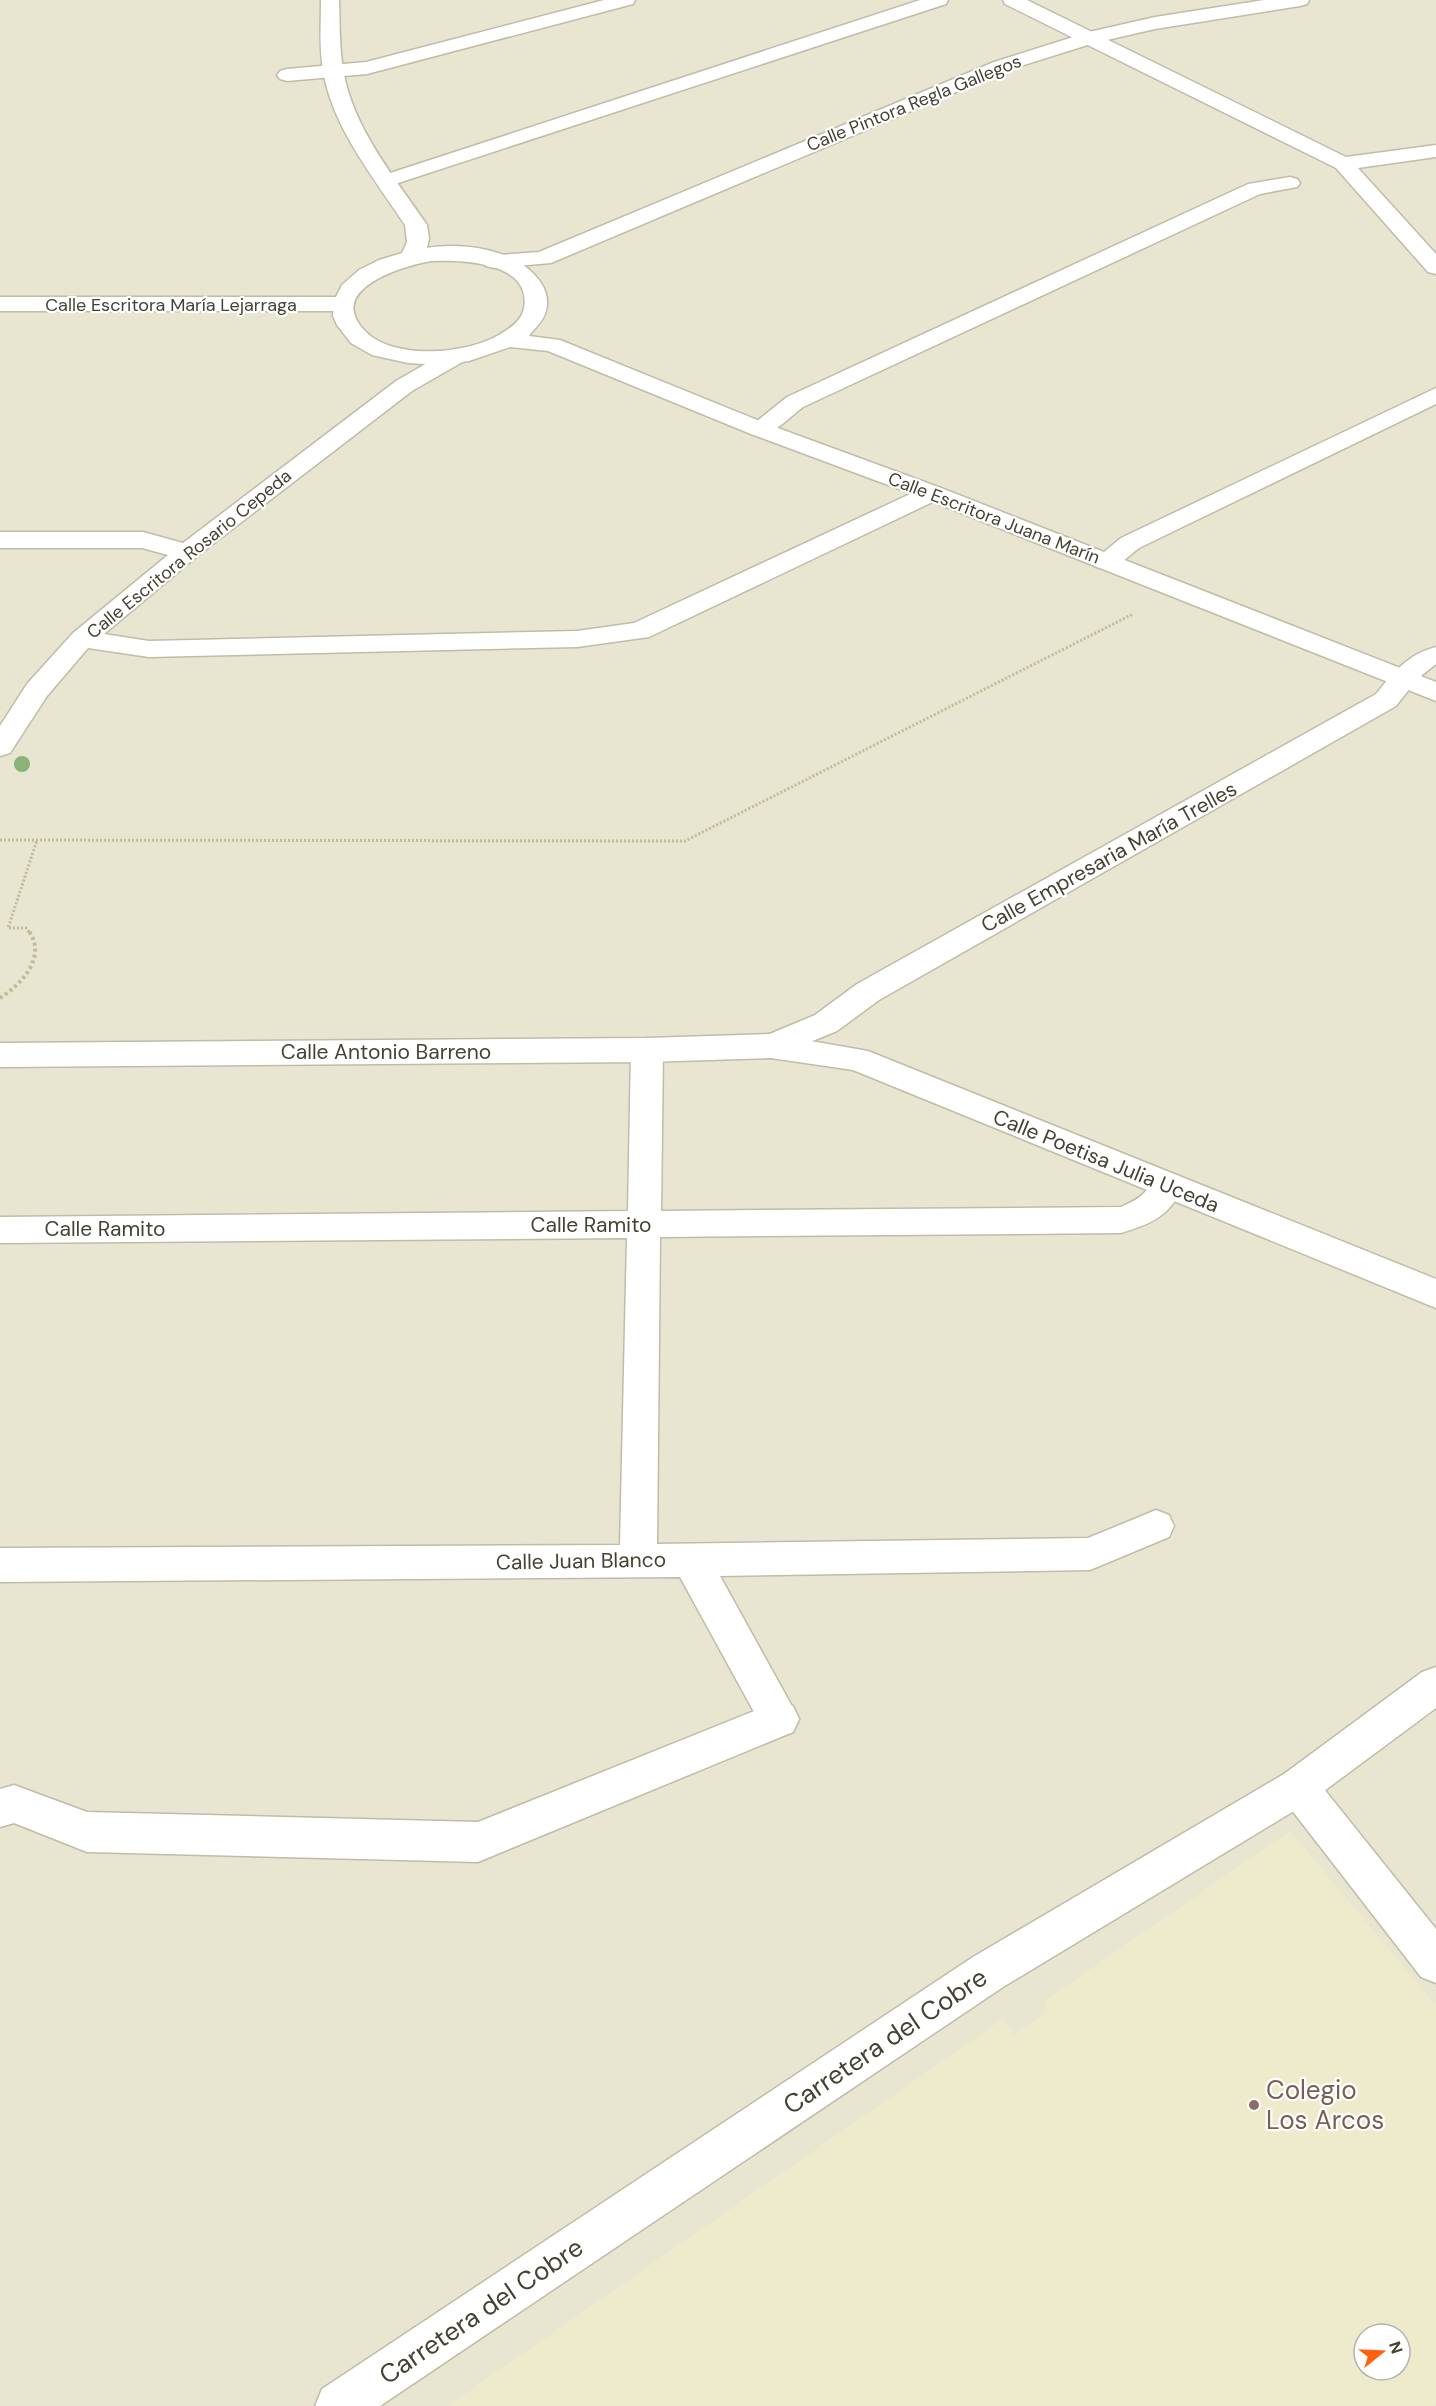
<svg xmlns="http://www.w3.org/2000/svg" width="1436" height="2406" font-family="'DM Sans',sans-serif">
<style>
.residential{fill:#e8e5d1;fill-rule:evenodd}
.education{fill:#eeebcc;fill-rule:evenodd}
.lines{fill:none;stroke-linecap:round;stroke-linejoin:round}
.pedestrian-casing{stroke:#c0bca6;stroke-width:3}
.minor-casing{stroke:#c0bca6;stroke-width:3}
.tertiary-casing{stroke:#c0bca6;stroke-width:3}
.path-far1{stroke:#c3bb96;stroke-width:3;stroke-dasharray:2 2;stroke-linecap:butt}
.path{stroke:#c3bb96;stroke-width:4;stroke-dasharray:3 3;stroke-linecap:butt}
.pedestrian{fill:#fff;fill-rule:evenodd}
.minor{fill:#fff;fill-rule:evenodd}
.tertiary{fill:#fff;fill-rule:evenodd}
.tree{fill:#8ab279}
.education-dot{fill:#8d6e63;stroke:#fff;stroke-width:2}
.labels{text-anchor:middle;dominant-baseline:central;stroke-width:4.5;stroke-linejoin:round;paint-order:stroke}
.far-street-label{font-size:18px;fill:#464233;stroke:#fff}
.street-label{font-size:21px;fill:#464233;stroke:#fff}
.near-street-label{font-size:26px;fill:#464233;stroke:#fff}
.near-education-label{font-size:26px;fill:#785e54;stroke:#fff;text-anchor:start}
</style>
<rect width="100%" height="100%" fill="#f4f2e4"/>
<path class="residential" d="M0,0h1436v2406h-1436zM1364,2334h36v36h-36z"/>
<path class="education" d="M1290,1831l146,175v397l-3,3h-985l555,-387 12,16 33,-25 -5,-8zM1364,2334h36v36h-36z"/>
<g class="lines">
<g class="pedestrian-casing">
<g id="pedestrian">
<path d="M1003,0h24l319,157 90,-12v12l-78,11 78,86v20l-8,-2 -92,-104 -331,-164z"/>
<path d="M779,1701l14,5 6,13 -6,13 -315,130 -391,-10 -73,-29 -14,4v-38l14,-4 73,27 391,10z"/>
</g>
</g>
<g class="minor-casing">
<g id="minor">
<path d="M604,0h31l-2,4 -266,70 -80,7 -7,-2 -3,-4 3,-4 7,-2 79,-7z"/>
<path d="M920,0h28l-2,4 -551,180 -7,2 -7,-2 -3,-4 3,-4z"/>
<path d="M1264,0h45l-2,4 -7,2 -145,23 -61,14 -86,27 -457,193 -57,5 -8,-2 -3,-5 3,-5 53,-4 455,-190 95,-30 66,-15z"/>
<path d="M1290,177l7,2 3,4 -3,4 -37,7 -457,213c-15,11 -32,32 -52,27l-4,-5 40,-32 461,-213z"/>
<path d="M0,297h343l8,2 3,5 -3,5 -8,2h-343z"/>
<path d="M456,349l8,2 4,5 -4,5 -52,30 -216,166 -92,77 45,7 428,-10 57,-8 289,-135 9,-2 9,2 3,5 -3,5 -292,139 -72,10 -428,10 -61,-9 -41,48 -37,57 -10,3v-30l27,-42 46,-51 95,-78 -26,-7h-142v-16h143l40,11 213,-162 52,-30z"/>
<path d="M1436,388v16l-297,144c-14,11 -25,24 -43,19l-4,-5 29,-24z"/>
<path d="M1436,647v17l-19,15 -21,27 -517,294 -42,31 -66,27 -11,-4 -5,-8 5,-8 55,-23 42,-31 519,-290c18,-22 32,-40 60,-47z"/>
<path d="M647,1038l11,4 5,8 -2,161 460,-4c9,-4 18,-8 24,-15 14,-14 12,-22 35,-15l4,9c-16,31 -31,37 -63,47l-461,4 -3,307 431,-6 68,-28 13,5 5,11 -5,11 -79,33 -370,6 79,143 -6,13 -14,5 -14,-5 -85,-155 -680,5v-34l620,-3 7,-307 -627,5v-26l628,-6 3,-161 5,-8z"/>
<path d="M1298,1768l14,6 124,155v54l-15,-6 -137,-177 -6,-13 6,-13z"/>
</g>
</g>
<g class="tertiary-casing">
<g id="tertiary">
<path d="M321,0h18c1,23 0,46 4,69 9,58 52,109 84,156l2,13 -2,10c36,-6 92,1 114,35 6,9 8,20 4,31 -3,8 -11,15 -16,22l31,4 207,84 174,64 495,194v19l-513,-203 -172,-64 -203,-83 -38,-4 -41,14 -31,4 -30,-2 -36,-8 -21,-12 -14,-18 -4,-9 1,-15 8,-16 17,-15 20,-10 23,-7 5,-11 -2,-17c-31,-47 -73,-98 -82,-155 -4,-23 -2,-47 -2,-70zM431,261c29,-1 101,0 93,47 -2,13 -16,22 -27,28 -32,18 -103,24 -131,-4 -43,-42 36,-66 65,-71z"/>
<path d="M771,1034l97,17 568,228v29l-583,-238 -82,-12 -124,4 -647,5v-24l647,-5z"/>
<path d="M1436,1667v41l-124,92 -309,187 -623,419h-65l7,-17 651,-432 311,-183 138,-102z"/>
</g>
</g>
<g class="path-far1">
<path d="M0,840l685,1 448,-227"/>
<path d="M29,932l-3,-4h-18l29,-88"/>
</g>
<path class="path" d="M0,998c22,-14 48,-42 28,-68"/>
<use href="#pedestrian" class="pedestrian"/>
<use href="#minor" class="minor"/>
<use href="#tertiary" class="tertiary"/>
</g>
<circle class="tree" cx="22" cy="764" r="8"/>
<circle class="education-dot" cx="1254" cy="2105" r="6"/>
<g class="labels">
<g class="far-street-label">
<text transform="translate(914 103) rotate(-22)">Calle Pintora Regla Gallegos</text>
<text x="171" y="305">Calle Escritora María Lejarraga</text>
<text transform="translate(994 518) rotate(21)">Calle Escritora Juana Marín</text>
<text transform="translate(189 554) rotate(-39)">Calle Escritora Rosario Cepeda</text>
</g>
<g class="street-label">
<text transform="translate(1109 857) rotate(-29)">Calle Empresaria María Trelles</text>
<text x="386" y="1052">Calle Antonio Barreno</text>
<text transform="translate(1106 1161) rotate(22)">Calle Poetisa Julia Uceda</text>
<text x="591" y="1225">Calle Ramito</text>
<text x="105" y="1229">Calle Ramito</text>
<text transform="translate(581 1561) rotate(-1)">Calle Juan Blanco</text>
</g>
<g class="near-street-label">
<text transform="translate(885 2041) rotate(-34)">Carretera del Cobre</text>
<text transform="translate(481 2311) rotate(-34)">Carretera del Cobre</text>
</g>
<g class="near-education-label">
<text x="1266" y="2090">Colegio<tspan x="1266" dy="30">Los Arcos</tspan></text>
</g>
</g>
<g transform="translate(1382 2352) rotate(72)"><circle r="28" fill="#ffffff" stroke="#b5b3ad" stroke-width="1.5"/>
<path d="M0-4.5L10 22L0 15L-10 22Z" fill="#ff610f"/>
<text y="-9" font-size="16" font-weight="bold" text-anchor="middle" fill="#464233">N</text>
</g>
</svg>
